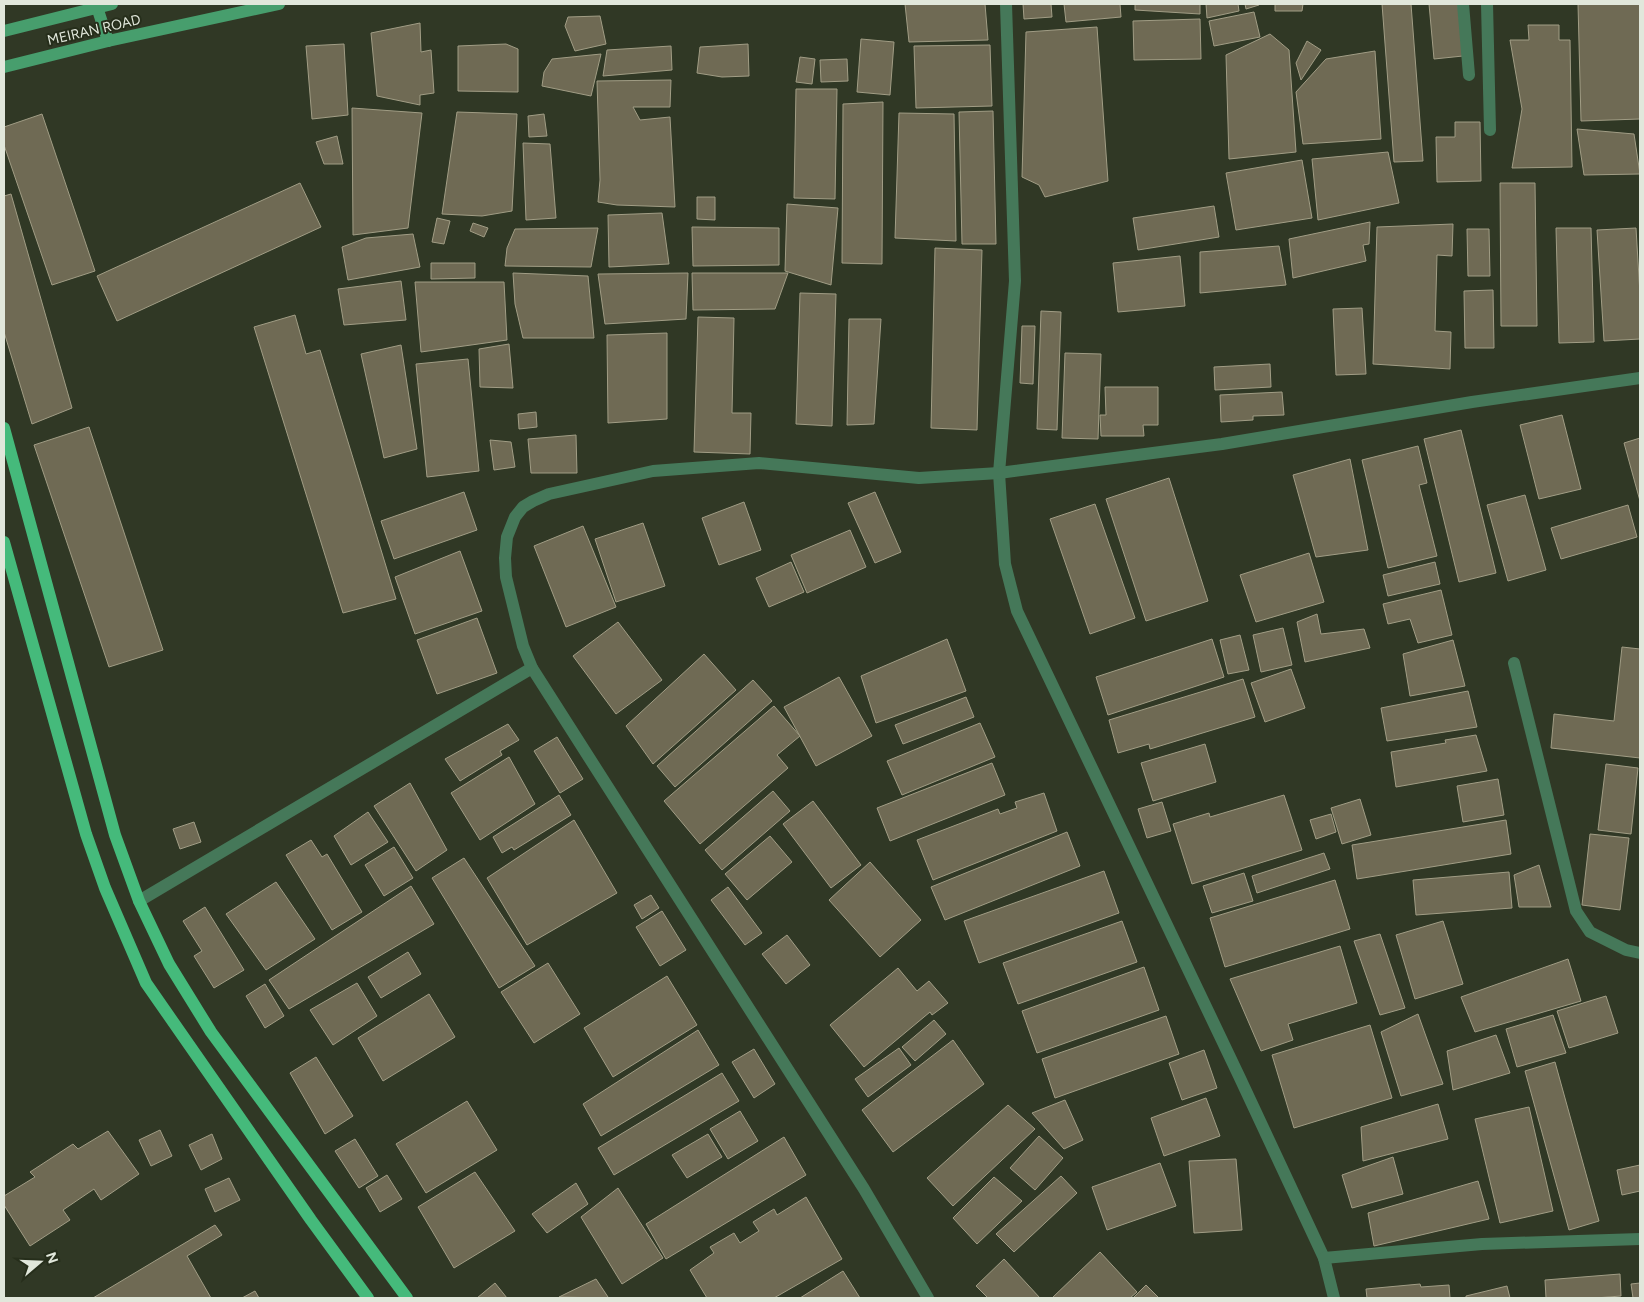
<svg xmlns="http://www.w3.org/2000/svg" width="1644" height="1302" font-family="Figtree,sans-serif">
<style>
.building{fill:#6f6a54;stroke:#a19d85}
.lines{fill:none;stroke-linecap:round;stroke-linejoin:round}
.lane{stroke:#457859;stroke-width:12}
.street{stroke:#457859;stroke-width:12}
.secondary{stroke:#479e6d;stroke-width:12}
.primary{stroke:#45ba7b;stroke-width:12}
.labels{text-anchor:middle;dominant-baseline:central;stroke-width:4;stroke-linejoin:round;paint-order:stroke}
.street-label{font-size:14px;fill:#e1e7db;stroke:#262e1b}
</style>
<rect width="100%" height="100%" fill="#303825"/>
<g class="building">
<path d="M905,4h80l3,36 -79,2z"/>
<path d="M1023,4h28l1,13 -28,2z"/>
<path d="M1064,4h56l1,13 -55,5z"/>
<path d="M1135,4h65v10l-65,-4z"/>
<path d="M1206,4h32l1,7 -32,7z"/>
<path d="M1245,4h14v1l-13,4z"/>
<path d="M1275,4h28l-1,7h-27z"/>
<path d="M1382,4h29l12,157 -29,1z"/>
<path d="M1429,4h29l5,52 -29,3z"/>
<path d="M1578,4h62v115l-59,2z"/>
<path d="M1254,12l6,25 -46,9 -5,-25z"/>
<path d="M600,16l6,28 -31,7 -10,-25 3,-9z"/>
<path d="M1200,19l1,40 -67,1 -1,-39z"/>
<path d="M420,23l1,29 10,-2 3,43 -14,2v10l-43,-9 -6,-63z"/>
<path d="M1528,25h31v15h11l2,127 -60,1 10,-59 -12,-69h19z"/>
<path d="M1097,27l11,154 -63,16 -6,-12 -17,-8 4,-145z"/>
<path d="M1270,34l19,16 7,102 -67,7 -3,-104z"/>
<path d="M861,39l33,3 -4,53 -33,-3z"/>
<path d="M1307,41l14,9 -20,30 -5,-17z"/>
<path d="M344,44l4,71 -36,4 -6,-73z"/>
<path d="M506,44l12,5v43l-60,-1v-45z"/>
<path d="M748,44l1,32 -27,1 -25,-4 3,-26z"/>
<path d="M990,45l2,61 -76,2 -2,-62z"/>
<path d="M671,46l1,24 -69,6 4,-26z"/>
<path d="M1375,51l6,88 -78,5 -7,-52 30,-33z"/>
<path d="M601,54l-10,42 -49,-10 2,-14 8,-13z"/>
<path d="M800,57l15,2 -3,25 -16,-2z"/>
<path d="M847,59l1,22 -27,1 -1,-22z"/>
<path d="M671,80l-1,27h-37l7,13 30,-3 5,90 -58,-2 -19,-3 2,-22 -3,-99z"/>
<path d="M796,89h41l-2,110 -41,-1z"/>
<path d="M883,102l-1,162 -40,-1 1,-159z"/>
<path d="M352,108l70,5 -14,115 -55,7z"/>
<path d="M993,111l3,133h-34l-3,-132z"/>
<path d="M457,112l60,2 -5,97 -30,5 -40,-2z"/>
<path d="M899,113l55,1 2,127 -61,-3z"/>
<path d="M42,114l53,157 -43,14 -48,-140v-18z"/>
<path d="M544,114l3,22 -18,1 -1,-21z"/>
<path d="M1455,122h25l1,59 -44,1 -1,-45h19z"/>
<path d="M1577,129l57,5 6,40 -56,1z"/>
<path d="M337,136l6,28h-19l-8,-22z"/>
<path d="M523,143l27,1 6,74 -30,2z"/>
<path d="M1388,152l11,51 -81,17 -6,-61z"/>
<path d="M1302,160l10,58 -76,12 -10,-57z"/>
<path d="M300,183l21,44 -204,94 -20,-45z"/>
<path d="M1500,183h35l2,143h-36z"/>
<path d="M11,194l61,214 -40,16 -28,-92v-136z"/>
<path d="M697,197h18v23l-18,-1z"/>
<path d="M787,204l51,4 -7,77 -46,-14z"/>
<path d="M1214,206l5,31 -81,13 -5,-32z"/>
<path d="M662,213l7,51 -60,3 -1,-52z"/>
<path d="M437,218l13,3 -6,23 -12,-2z"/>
<path d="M1370,222l-1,22 -6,1 3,16 -73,17 -4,-39z"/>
<path d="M473,223l15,5 -4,9 -14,-6z"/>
<path d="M1453,224l-1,32 -15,-1 -2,76 16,1 -1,37 -77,-5 4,-137z"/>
<path d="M692,227l87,1v37l-86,1z"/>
<path d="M598,228l-7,39 -86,-1 2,-18 8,-19z"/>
<path d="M1556,228h35l3,114 -35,1z"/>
<path d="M1636,228l4,66v45l-36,2 -7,-111z"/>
<path d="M1467,229h22l1,47h-22z"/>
<path d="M413,234l7,33 -72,13 -6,-33 24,-9z"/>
<path d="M1279,246l7,39 -86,8v-41z"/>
<path d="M935,248l47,2 -5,180 -46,-2z"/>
<path d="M1180,256l5,50 -67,6 -5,-49z"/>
<path d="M431,263h44v15l-44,1z"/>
<path d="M513,273l75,3 6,62h-71l-8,-34z"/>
<path d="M688,273l-2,46 -81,5 -7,-50z"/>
<path d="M692,273h96l-13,36 -82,1z"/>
<path d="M401,281l5,39 -62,5 -6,-36z"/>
<path d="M415,282h89l3,58 -86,12z"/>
<path d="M1493,290l1,58h-29l-1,-57z"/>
<path d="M800,293l36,1 -4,132 -36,-2z"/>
<path d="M1362,308l4,66 -30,1 -3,-66z"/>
<path d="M1041,311l20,1 -4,118 -20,-1z"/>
<path d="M295,315l11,39 14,-4 76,249 -53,14 -89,-286z"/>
<path d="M698,317l36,1 -2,95h19l-1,41 -56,-2z"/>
<path d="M849,319h32l-7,105 -27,1z"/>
<path d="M1022,326h13l-2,58 -13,-1z"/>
<path d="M667,333v86l-59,4 -1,-88z"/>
<path d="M509,344l4,44 -33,-1 -1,-38z"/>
<path d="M401,345l16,104 -33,9 -23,-104z"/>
<path d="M1065,353l36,1 -3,85 -36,-1z"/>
<path d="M468,359l11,112 -52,6 -11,-113z"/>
<path d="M1270,364l1,23 -56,3 -1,-23z"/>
<path d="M1105,387h53v38h-15l1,11h-43l-1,-21h6z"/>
<path d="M1282,392l2,23 -31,1v4l-32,2 -1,-27z"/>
<path d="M536,412l1,15 -18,2 -1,-15z"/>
<path d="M1562,415l19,74 -42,10 -19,-74z"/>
<path d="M89,427l74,223 -54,17 -75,-222z"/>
<path d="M1461,430l35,143 -37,9 -35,-143z"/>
<path d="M576,435l1,38h-46l-3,-34z"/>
<path d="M1640,438v63l-16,-58z"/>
<path d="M490,440l21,2 4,25 -21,3z"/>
<path d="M1418,446l9,37 -8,2 18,71 -49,12 -26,-108z"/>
<path d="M1350,459l18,91 -52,7 -23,-82z"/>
<path d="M1169,478l39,123 -62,20 -40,-122z"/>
<path d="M464,492l13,38 -83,29 -13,-38z"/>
<path d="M875,492l26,60 -26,11 -27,-60z"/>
<path d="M1525,495l21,75 -38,11 -21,-76z"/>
<path d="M744,502l17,48 -42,15 -17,-47z"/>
<path d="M1095,504l40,114 -45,16 -40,-115z"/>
<path d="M1628,505l9,32 -76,22 -10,-31z"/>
<path d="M643,523l22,63 -49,16 -21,-63z"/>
<path d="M583,526l33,81 -50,20 -32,-81z"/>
<path d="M850,530l16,37 -59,26 -16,-38z"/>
<path d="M460,551l22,60 -67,23 -20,-57z"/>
<path d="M1309,553l15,49 -68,20 -16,-47z"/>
<path d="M791,562l13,30 -35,15 -13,-29z"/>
<path d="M1435,562l5,22 -52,12 -5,-21z"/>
<path d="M1441,590l11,45 -34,8 -8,-24 -22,5 -5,-20z"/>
<path d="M1317,614l4,20 43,-5 6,19 -65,14 -8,-40z"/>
<path d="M477,618l20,55 -60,21 -20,-54z"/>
<path d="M618,622l44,58 -46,34 -43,-58z"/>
<path d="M1283,628l9,37 -31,7 -8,-37z"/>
<path d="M1240,635l9,35 -21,4 -8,-34z"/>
<path d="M947,639l19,52 -90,32 -15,-47z"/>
<path d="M1212,639l12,38 -116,38 -12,-38z"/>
<path d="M1453,640l12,46 -55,10 -7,-42z"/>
<path d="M1622,647l18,2v109l-89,-10 3,-34 60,7z"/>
<path d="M704,654l32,36 -83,74 -27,-38z"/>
<path d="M1291,669l14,39 -40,14 -14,-39z"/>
<path d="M839,677l33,59 -56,30 -32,-59z"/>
<path d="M1243,679l12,38 -105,32 -1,-5 -31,9 -9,-33z"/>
<path d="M753,680l19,21 -97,86 -18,-21z"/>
<path d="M1468,691l9,36 -90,14 -6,-33z"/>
<path d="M966,697l8,20 -71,27 -8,-19z"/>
<path d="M774,706l26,30 -23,19 11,13 -88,76 -36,-43z"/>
<path d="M980,723l15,34 -93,38 -15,-34z"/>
<path d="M508,724l11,16 -19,11 2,4 -42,26 -15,-22z"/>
<path d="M1476,735l11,36 -91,16 -5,-35 55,-9 -1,-3z"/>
<path d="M557,737l26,42 -23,14 -26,-42z"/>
<path d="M1205,744l11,38 -63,19 -12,-38z"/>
<path d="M509,757l26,47 -55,36 -29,-47z"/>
<path d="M992,763l13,32 -115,46 -13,-33z"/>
<path d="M1606,764l32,4 -7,66 -33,-4z"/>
<path d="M1498,779l6,36 -41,7 -6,-36z"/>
<path d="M410,783l37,67 -31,21 -42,-65z"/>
<path d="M773,791l17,20 -68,59 -17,-20z"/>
<path d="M1044,793l13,38 -124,49 -16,-40 81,-31 2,5 17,-6 -2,-6z"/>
<path d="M559,795l12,20 -57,35 -2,-3 -10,6 -9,-16z"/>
<path d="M1284,795l18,55 -110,34 -19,-60 36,-11 1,4z"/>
<path d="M1360,799l11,36 -29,9 -11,-36z"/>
<path d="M813,801l48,64 -30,23 -48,-64z"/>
<path d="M1162,802l9,29 -24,7 -9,-29z"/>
<path d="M368,812l20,30 -37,23 -17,-29z"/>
<path d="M1331,814l5,18 -20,7 -6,-19z"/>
<path d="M574,820l43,73 -90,52 -40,-67z"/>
<path d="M1506,820l5,34 -154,25 -5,-34z"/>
<path d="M194,822l7,20 -21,7 -7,-20z"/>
<path d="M1067,832l13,34 -135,54 -14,-33z"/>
<path d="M1590,834l39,4 -9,72 -38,-5z"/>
<path d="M770,836l22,26 -45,38 -22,-26z"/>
<path d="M311,840l11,17 5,-3 35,58 -30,18 -46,-75z"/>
<path d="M394,847l19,31 -29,18 -19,-31z"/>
<path d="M1324,853l6,16 -73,24 -5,-17z"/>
<path d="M464,858l71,108 -36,22 -67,-110z"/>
<path d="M870,862l51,58 -41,37 -51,-57z"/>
<path d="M1539,865l12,42h-32l-5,-32z"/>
<path d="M1104,871l15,42 -140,50 -15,-42z"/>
<path d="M1509,872l3,36 -96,7 -3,-35z"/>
<path d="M1244,873l9,28 -41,12 -9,-27z"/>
<path d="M1335,880l15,49 -125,38 -15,-49z"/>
<path d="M276,882l39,57 -49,31 -40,-56z"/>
<path d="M411,886l23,38 -145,85 -20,-29z"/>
<path d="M728,887l34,46 -17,12 -34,-45z"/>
<path d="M651,895l8,13 -17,11 -8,-14z"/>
<path d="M205,907l39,63 -30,18 -20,-32 8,-5 -19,-30z"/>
<path d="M662,911l24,39 -26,16 -24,-39z"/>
<path d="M1122,921l15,41 -119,42 -15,-41z"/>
<path d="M1443,921l20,63 -48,15 -19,-64z"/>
<path d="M1380,934l25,74 -25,7 -26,-74z"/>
<path d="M787,935l23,30 -24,19 -24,-30z"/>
<path d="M1340,946l17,57 -69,21 5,16 -32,11 -31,-72z"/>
<path d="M408,952l13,22 -40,24 -13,-21z"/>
<path d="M1568,959l13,42 -106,31 -14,-35z"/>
<path d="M548,963l32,51 -46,29 -33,-51z"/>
<path d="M1144,967l15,43 -122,43 -15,-42z"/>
<path d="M898,968l19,23 12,-10 19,22 -16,12 -2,-3 -66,55 -34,-42z"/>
<path d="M667,976l30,49 -84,52 -29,-49z"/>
<path d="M357,983l20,33 -44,29 -23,-35z"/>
<path d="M265,984l19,32 -19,12 -19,-32z"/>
<path d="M429,994l26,43 -72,44 -25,-43z"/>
<path d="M1606,996l12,37 -49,15 -12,-37z"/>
<path d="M1418,1014l25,70 -42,12 -20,-64z"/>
<path d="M1553,1015l13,38 -49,14 -11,-38z"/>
<path d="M1166,1016l13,38 -124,44 -13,-39z"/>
<path d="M934,1020l12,14 -31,27 -13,-14z"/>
<path d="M1370,1025l22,73 -98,30 -22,-73z"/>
<path d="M698,1030l21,35 -118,71 -18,-32z"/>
<path d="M1496,1035l14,38 -57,17 -6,-39z"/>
<path d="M953,1040l31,44 -91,68 -31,-42z"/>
<path d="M899,1048l12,17 -43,32 -13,-18z"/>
<path d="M754,1049l21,35 -21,14 -22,-36z"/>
<path d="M1204,1050l13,38 -35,12 -13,-37z"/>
<path d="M316,1057l37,59 -28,18 -35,-61z"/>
<path d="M1555,1062l44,159 -30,9 -44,-159z"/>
<path d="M722,1073l17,28 -125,74 -16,-27z"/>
<path d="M1206,1098l14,38 -56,20 -13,-38z"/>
<path d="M1065,1100l18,40 -19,9 -32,-36z"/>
<path d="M467,1101l30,49 -71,43 -30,-49z"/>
<path d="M1438,1104l10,35 -85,22 -2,-34z"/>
<path d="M1008,1105l27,24 -82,77 -26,-28z"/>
<path d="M1529,1107l24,104 -53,12 -25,-104z"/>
<path d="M740,1111l18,30 -30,18 -18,-30z"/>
<path d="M160,1130l12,26 -21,10 -12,-26z"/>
<path d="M108,1131l31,43 -38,26 -7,-11 -31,21 7,10 -40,26 -26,-41v-9l31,-19 -5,-5 43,-28 5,5z"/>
<path d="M212,1134l10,25 -21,11 -12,-25z"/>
<path d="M708,1134l14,23 -35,21 -15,-23z"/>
<path d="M1039,1136l24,22 -28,32 -25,-22z"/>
<path d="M784,1137l22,38 -140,84 -20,-35z"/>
<path d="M355,1139l23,37 -19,12 -24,-37z"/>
<path d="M1393,1157l10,37 -51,14 -10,-33z"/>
<path d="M1236,1159l6,71 -48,3 -5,-72z"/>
<path d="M1160,1163l16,43 -69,24 -15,-43z"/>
<path d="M1640,1165v26l-18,4 -5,-25z"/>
<path d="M475,1172l40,59 -61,37 -36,-61z"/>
<path d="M387,1175l15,24 -22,13 -14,-24z"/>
<path d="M1061,1176l16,17 -63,59 -18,-18z"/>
<path d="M994,1177l28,24 -45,43 -24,-26z"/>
<path d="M229,1178l11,22 -25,12 -10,-23z"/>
<path d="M1478,1181l11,38 -115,27 -6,-33z"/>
<path d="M576,1183l12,21 -41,29 -15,-19z"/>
<path d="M618,1188l45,70 -41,26 -41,-67z"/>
<path d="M806,1197l36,62 -68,39h-67l-17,-28 24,-17 -4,-6 24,-14 6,10 19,-12 -6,-9 21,-13 3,6z"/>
<path d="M215,1225l7,10 -35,21 24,42h-118z"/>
<path d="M1100,1252l37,40 -7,6h-78z"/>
<path d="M1004,1259l36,39h-52l-12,-12z"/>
<path d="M843,1271l17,27h-60z"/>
<path d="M1620,1274l1,22 -26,2h-49l-1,-18z"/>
<path d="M596,1279l12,18 -3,1 -46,-1z"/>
<path d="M495,1283l12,15h-30z"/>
<path d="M1640,1283v15h-7l-2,-14z"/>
<path d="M1420,1284l1,3 28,-2 1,13h-83l-1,-9z"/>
<path d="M1146,1285l13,13h-26z"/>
<path d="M1507,1286l3,12h-44v-2z"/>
<path d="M255,1291l4,7h-17z"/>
</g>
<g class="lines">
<g class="lane">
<path d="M1463,4l6,71"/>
<path d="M1487,4l3,126"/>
</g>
<g class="street">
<path d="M1006,4l9,277 -16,192 6,91 12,47 222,465 85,182 10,40"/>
<path d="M1514,663l62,248 14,21 36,18 14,3"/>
<path d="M139,901l393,-233"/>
<path d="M1324,1258l158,-14 158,-5"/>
<path d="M928,1298l-64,-109 -332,-521 -9,-22 -17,-69 -1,-19 2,-21 8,-20 8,-10 10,-6 16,-7 104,-23 106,-8 160,15 80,-5 223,-29 250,-42 168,-24"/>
</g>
<g class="secondary">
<path d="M97,7l11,34"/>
<path d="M4,31l108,-27"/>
<path d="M4,67l104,-26 171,-37"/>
</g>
<g class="primary">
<path d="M4,428l111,407 24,66 30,63 42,68 196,266"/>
<path d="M4,542l82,292 19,54 41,95 165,237 57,78"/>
</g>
</g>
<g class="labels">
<g class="street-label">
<text transform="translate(94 30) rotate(-13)">MEIRAN ROAD</text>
</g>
</g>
<rect width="1644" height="1302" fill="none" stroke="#e1e7db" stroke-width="10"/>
<g transform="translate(40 1262) rotate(71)" stroke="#262e1b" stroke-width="4" paint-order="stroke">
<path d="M0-4L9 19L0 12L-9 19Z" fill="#e1e7db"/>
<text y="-8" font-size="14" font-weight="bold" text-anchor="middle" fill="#e1e7db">N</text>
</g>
</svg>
